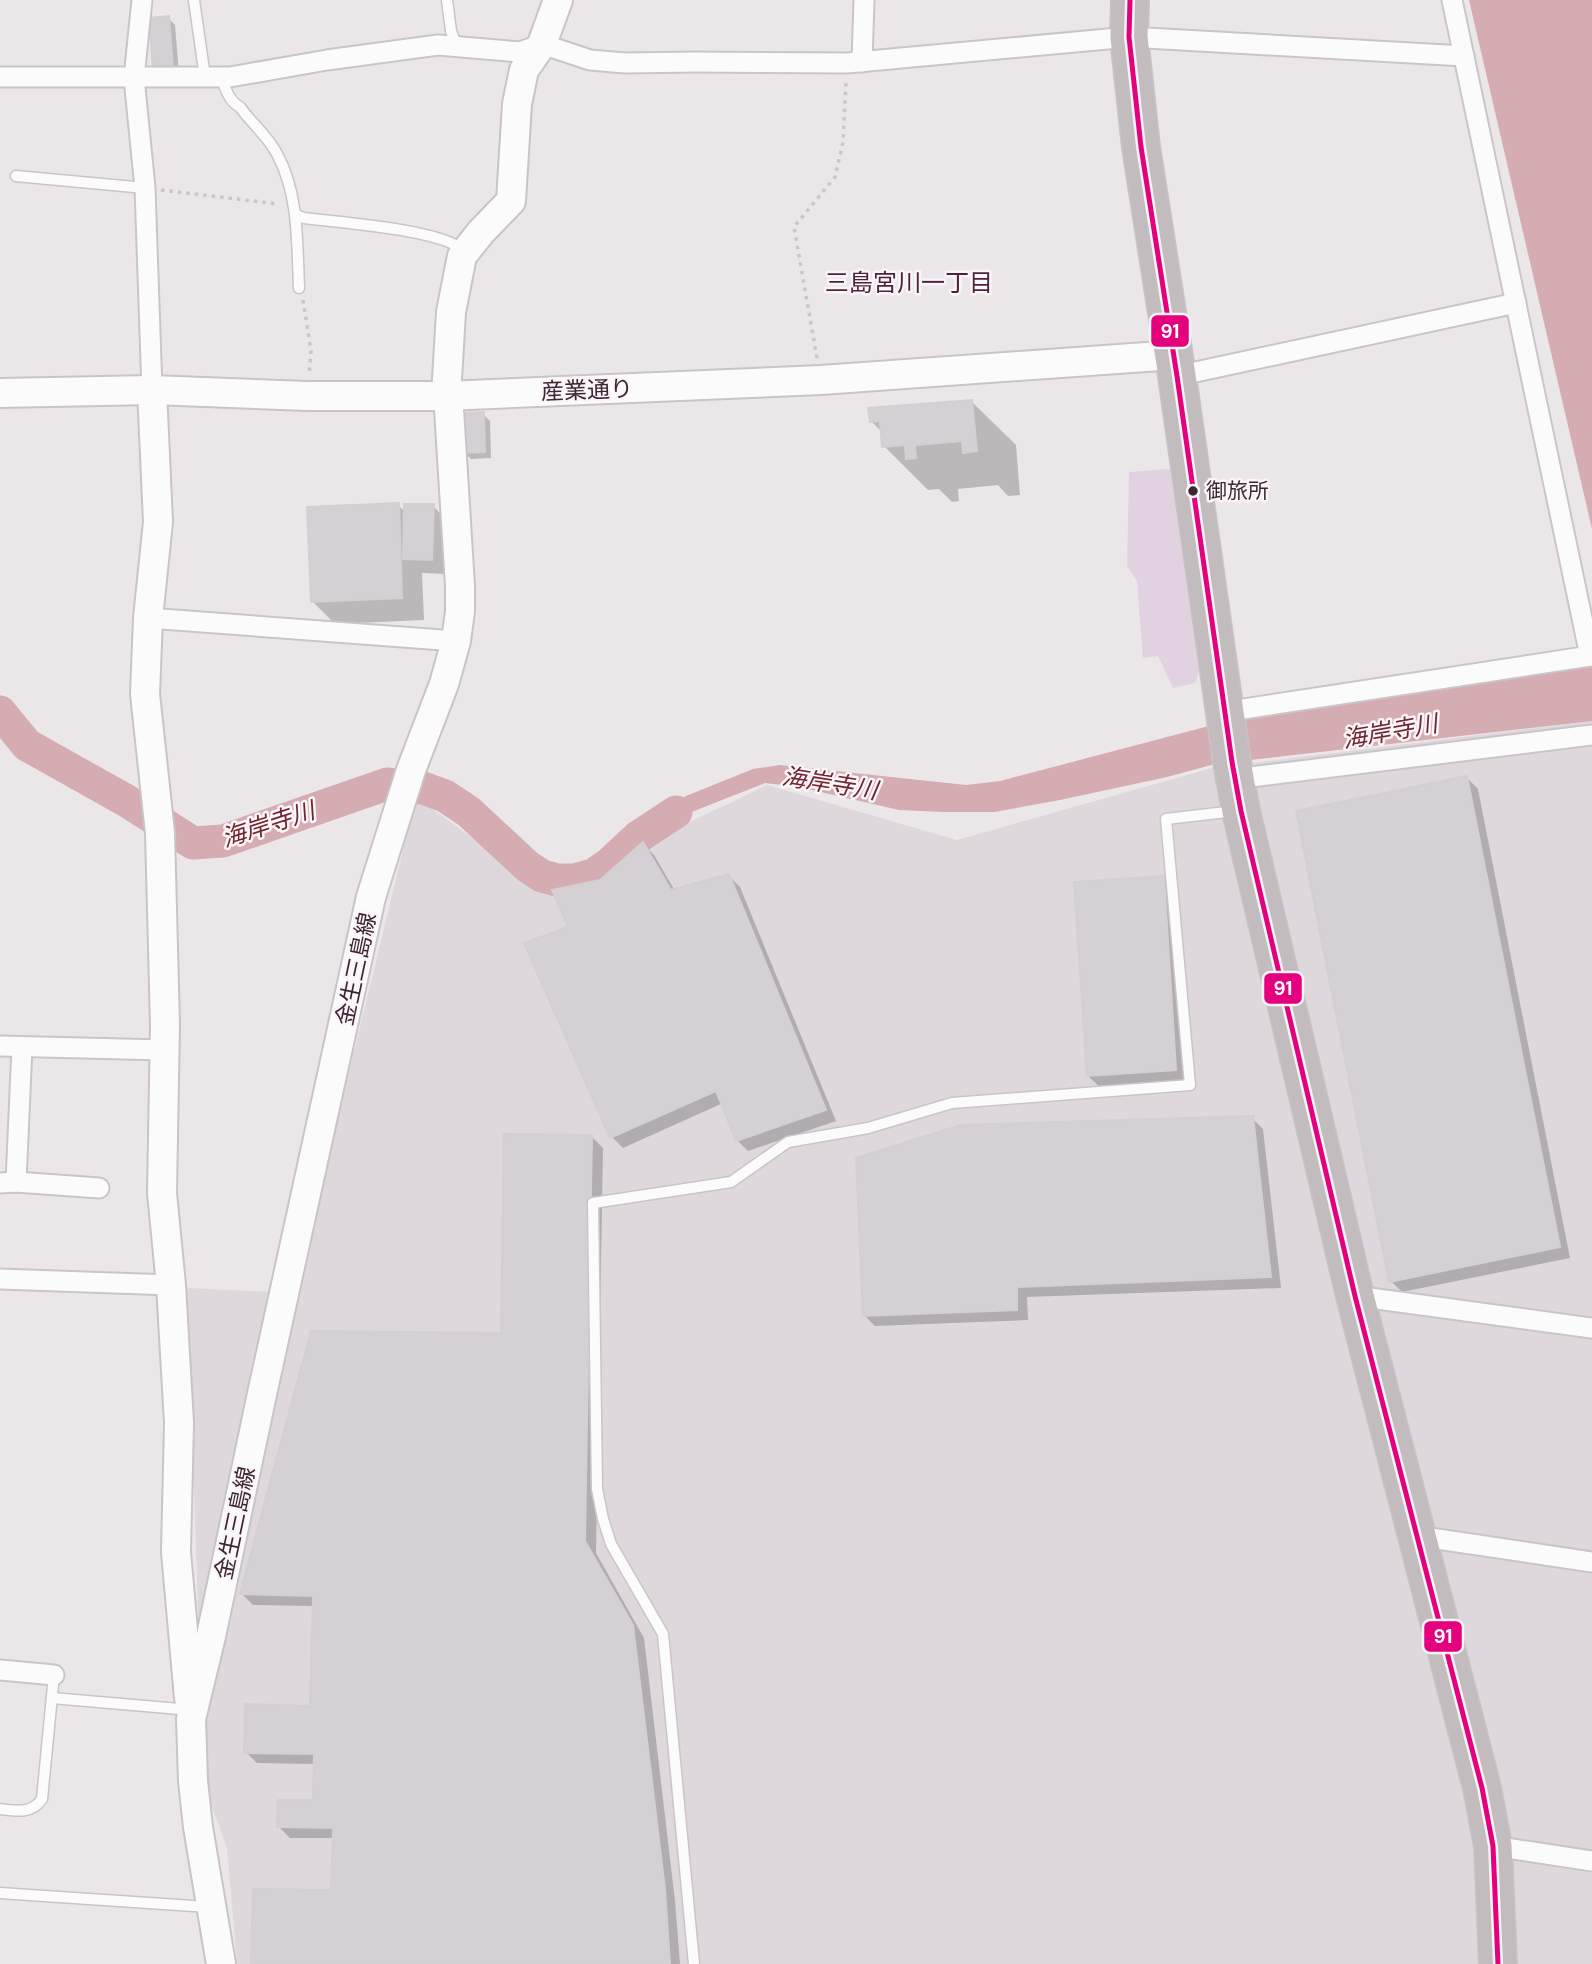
<svg xmlns="http://www.w3.org/2000/svg" width="1592" height="1964" font-family="'DM Sans','Noto Sans JP',sans-serif">
<style>
.built{fill:#ded7dc}
.green{fill:#e2d2e1}
.water{fill:#d5acb2}
.shadow{fill:#0003}
.lines{fill:none;stroke-linecap:round;stroke-linejoin:round}
.river{stroke:#d5acb2;stroke-width:33}
.building{fill:#d5d0d4;stroke:#d4cfd2;stroke-width:2}
.lane-casing{stroke:#cac5c8;stroke-width:13}
.street-casing{stroke:#cac5c8;stroke-width:23}
.secondary-casing{stroke:#c9c4c7;stroke-width:32}
.highway-casing{stroke:#cac2c6;stroke-width:40}
.path{stroke:#cdc6c9;stroke-width:3.5;stroke-dasharray:3.5 5;stroke-linecap:butt}
.lane{stroke:#fcfbfc;stroke-width:10}
.street{stroke:#fcfbfc;stroke-width:19}
.secondary{stroke:#fcfbfc;stroke-width:28}
.highway{stroke:#c2bcbf;stroke-width:37}
.bus-1-casing{stroke:#f9f5f8;stroke-width:10}
.bus-1{stroke:#e5007d;stroke-width:5}
.bus-dot{fill:#3d2533;stroke:#f9f5f8;stroke-width:2.5}
.labels{text-anchor:middle;dominant-baseline:central;stroke-width:5;stroke-linejoin:round;paint-order:stroke}
.bus-label{font-size:21px;fill:#3d2533;stroke:#f9f5f8;text-anchor:start}
.street-label{font-size:23px;fill:#3d2533;stroke:#f9f5f8}
.neighbourhood-label{font-size:24px;fill:#4d233a;stroke:#f9f5f8}
.water-label{font-size:24px;font-style:italic;fill:#73252f;stroke:#f9f5f8}
.line-badge{stroke:#f9f5f8;stroke-width:2.5}
.badge-label{font-size:19px;text-anchor:middle;font-weight:bold;fill:#fff}
</style>
<rect width="100%" height="100%" fill="#ebe7e9"/>
<path class="built" d="M1592,721v1243h-1355l-10,-116 -18,-50 -10,-163 -12,-347 108,5 121,-496 130,94 221,-106 190,55 255,-72z"/>
<path class="green" d="M1170,469l29,203 -4,11 -22,5 -15,-32 -15,2 -6,-77 -10,-15 2,-94z"/>
<g class="water">
<path d="M1469,0h123v529z"/>
<path d="M1592,666v55l-377,43 -48,13 -107,23 -66,12h-50l-45,-2 -100,-23 -34,-4 -76,30 -40,33 -11,-9 -1,-4 29,-24 20,-13 67,-27 27,-4 186,20 34,-4 243,-64z"/>
</g>
<g class="shadow">
<path d="M168,18l7,7 4,49 -17,2z"/>
<path d="M972,402l44,43 4,50 -12,1 -10,-11 -40,4 1,12 -7,1 -13,-13 -11,1 -44,-44 -1,-13 -12,-12z"/>
<path d="M483,414l7,7 1,37 -20,1 -7,-7z"/>
<path d="M398,505l8,8 27,-7 15,15 -2,53 -24,-1 2,47 -89,4 -23,-23z"/>
<path d="M1467,778l11,11 92,469 -168,34 -11,-11z"/>
<path d="M643,844l11,11 21,36 54,-15 11,11 96,234 -88,30 -11,-11 -14,-37 -100,45 -11,-11 -86,-193 45,-16 30,-46z"/>
<path d="M1163,878l15,15 12,192 -87,5 -15,-14z"/>
<path d="M1252,1118l11,11 18,159 -254,9 1,23 -153,6 -11,-11z"/>
<path d="M592,1137l11,11 -7,405 48,85 31,263 5,63h-427l80,-72 1,-54h-44l-11,-11 35,-25 1,-38 -58,-1 -11,-11 66,-45 2,-101 -61,-1 -11,-11 260,-259z"/>
</g>
<g class="lines">
<path class="river" d="M0,712l27,33 100,56 66,42 30,-2 164,-57 36,4 22,8 24,16 58,54 15,10 15,4h18l18,-5 16,-11 29,-27 38,-25"/>
</g>
<g class="building">
<path d="M169,16l4,52 -20,2 -4,-52z"/>
<path d="M972,400l5,51 -14,2 -1,-12 -47,4 1,13 -10,1 -1,-14 -23,2 -2,-26 -10,1 -2,-14z"/>
<path d="M484,412l1,40 -23,1 -1,-40z"/>
<path d="M399,503l3,95 -91,4 -4,-95z"/>
<path d="M404,504h30l-2,56 -29,-1z"/>
<path d="M1467,776l93,471 -171,35 -93,-471z"/>
<path d="M643,842l28,48 58,-16 97,236 -90,31 -20,-50 -106,47 -86,-195 44,-16 -16,-37 48,-10z"/>
<path d="M1164,876l12,194 -89,6 -13,-194z"/>
<path d="M1253,1116l18,161 -254,10v23l-154,6 -7,-158 105,-33z"/>
<path d="M504,1134l88,1 -7,406 48,84 32,264 5,75h-419l2,-75 78,1 2,-62 -56,-1 1,-27h35l1,-46 -70,-1 1,-49 65,2 3,-110 -73,-2 71,-263 190,2z"/>
</g>
<g class="lines">
<g class="lane-casing">
<g id="lane">
<path d="M194,0l11,77"/>
<path d="M447,0l4,31 5,14"/>
<path d="M222,77c2,11 8,25 18,30 11,16 28,29 37,47 22,40 20,89 22,134"/>
<path d="M16,176l129,12"/>
<path d="M296,215l8,3c37,5 136,11 161,33"/>
<path d="M52,1698l139,12"/>
<path d="M0,1809c16,2 32,5 42,-10l12,-124"/>
<path d="M0,1893l208,14"/>
<path d="M694,1964l-31,-330 -52,-90 -8,-25 -6,-30 -4,-286 138,-21 57,-40 80,-14 84,-25 238,-18 -24,-266 69,-8"/>
</g>
</g>
<g class="street-casing">
<g id="street">
<path d="M142,0l-8,78 11,110 7,202"/>
<path d="M862,62l2,-62"/>
<path d="M0,77h230l97,-17 111,-15 82,7 22,-8 48,16 35,3 70,-1 152,1 282,-26 335,19"/>
<path d="M1177,376l339,-73"/>
<path d="M148,618l308,23"/>
<path d="M1224,712l366,-56 -138,-656"/>
<path d="M1235,779l357,-44"/>
<path d="M0,1046l165,4"/>
<path d="M16,1182l6,-135"/>
<path d="M0,1183l16,-1 83,6"/>
<path d="M0,1279l171,6"/>
<path d="M1355,1296l237,32"/>
<path d="M1417,1536l175,26"/>
<path d="M0,1670l54,5"/>
<path d="M1493,1846l99,15"/>
</g>
</g>
<g class="secondary-casing">
<g id="secondary">
<path d="M152,390l6,132 -10,96 -3,76 15,139 5,192 -3,168 9,92 8,138 -3,129 13,146"/>
<path d="M0,393l152,-3 155,6h139l375,-16 353,-25"/>
<path d="M221,1964l-23,-137 -5,-46 -2,-62 20,-83 51,-242 109,-497 40,-127 33,-86 12,-43 4,-30v-25l-11,-177 -3,-13 5,-84 11,-56 19,-24 30,-31 6,-97 7,-34 18,-26 16,-44"/>
</g>
</g>
<g class="highway-casing">
<path id="highway" d="M1130,0l-1,37 12,110 36,229 55,386 9,49 114,485 127,492 11,58 5,118"/>
</g>
<g class="path">
<path d="M161,190l118,14"/>
<path d="M303,300l8,51 -2,24"/>
<path d="M817,358l-23,-131 41,-50 8,-35 3,-60"/>
</g>
<use href="#lane" class="lane"/>
<use href="#street" class="street"/>
<use href="#secondary" class="secondary"/>
<use href="#highway" class="highway"/>
<g class="bus-1-casing">
<path id="bus-1" d="M1130,0l-1,37 12,110 36,229 55,386 9,49 114,485 127,492 11,58 5,118"/>
</g>
<use href="#bus-1" class="bus-1"/>
</g>
<circle class="bus-dot" cx="1193" cy="491" r="6"/>
<g class="labels">
<g class="bus-label">
<text x="1206" y="491">御旅所</text>
</g>
<g class="street-label">
<text transform="translate(587 390) rotate(-2)">産業通り</text>
<text transform="translate(356 969) rotate(-78)">金生三島線</text>
<text transform="translate(235 1523) rotate(-78)">金生三島線</text>
</g>
<g class="neighbourhood-label">
<text x="909" y="282">三島宮川一丁目</text>
</g>
<g class="water-label">
<text transform="translate(1390 731) rotate(-10)">海岸寺川</text>
<text transform="translate(830 783) rotate(9)">海岸寺川</text>
<text transform="translate(268 824) rotate(-18)">海岸寺川</text>
</g>
</g>
<g class="line-badge">
<rect x="1150" y="314" width="40" height="34" rx="7" fill="#e5007d"/>
<rect x="1263" y="972" width="40" height="33" rx="7" fill="#e5007d"/>
<rect x="1423" y="1620" width="40" height="33" rx="7" fill="#e5007d"/>
</g>
<g class="badge-label">
<text x="1170" y="338">91</text>
<text x="1283" y="995">91</text>
<text x="1443" y="1643">91</text>
</g>
</svg>
